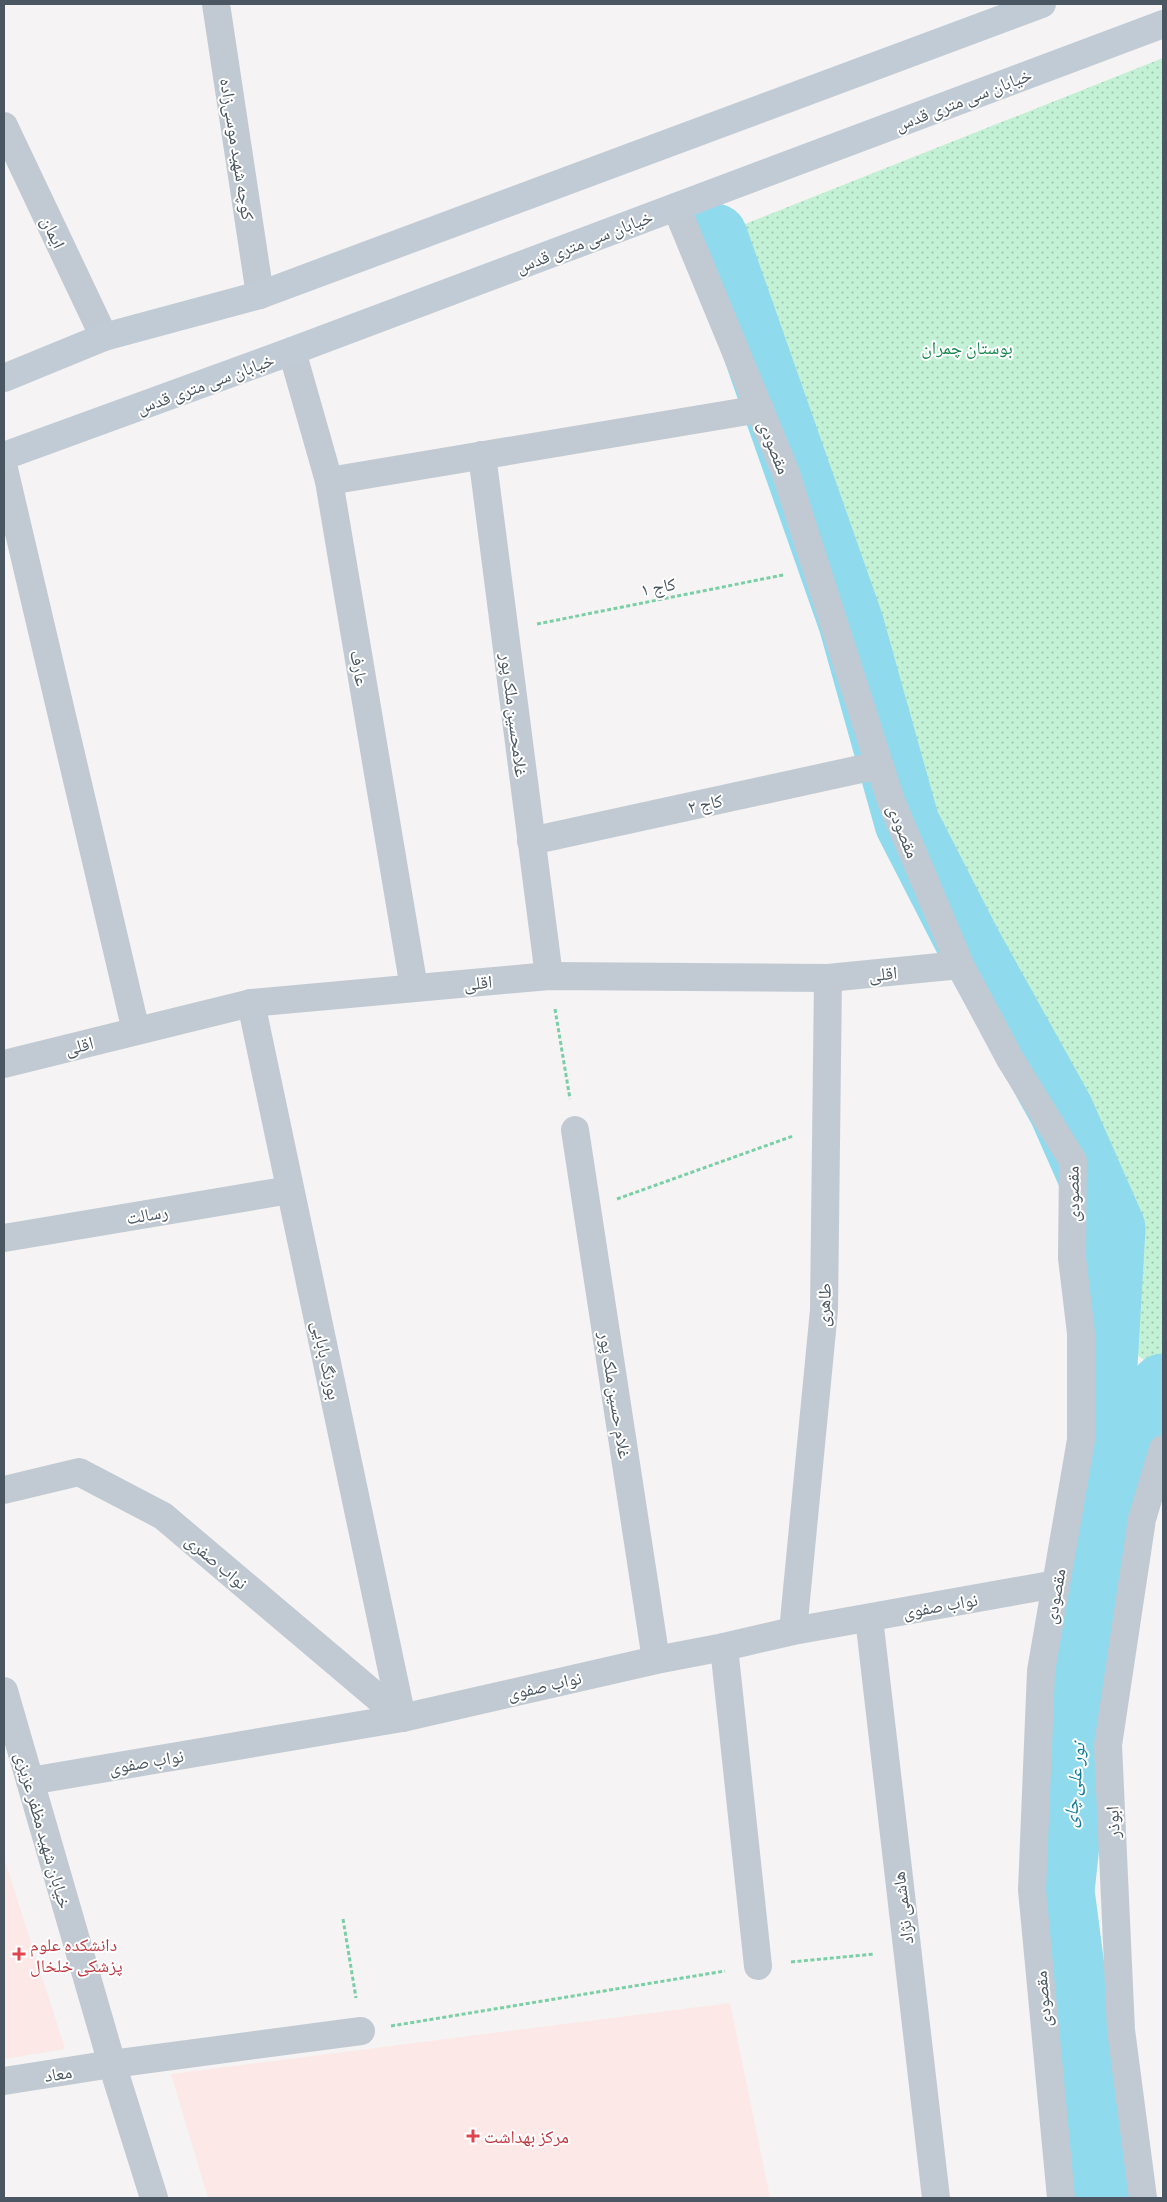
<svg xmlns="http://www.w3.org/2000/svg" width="1167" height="2202" font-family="Barlow,'Noto Naskh Arabic',sans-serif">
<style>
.medical{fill:#fce8e6}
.park{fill:url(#park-dots)}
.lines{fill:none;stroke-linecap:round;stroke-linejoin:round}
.river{stroke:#90daee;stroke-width:65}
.path{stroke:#7ad0a6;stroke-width:3;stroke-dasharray:4 2.5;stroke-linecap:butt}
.minor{stroke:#c1cad2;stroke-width:28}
.tertiary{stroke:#c1cad2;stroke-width:28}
.secondary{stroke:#c1cbd6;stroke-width:28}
.health-dot{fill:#e0444e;stroke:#fff;stroke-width:2}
.labels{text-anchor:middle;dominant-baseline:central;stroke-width:4;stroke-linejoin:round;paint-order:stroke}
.street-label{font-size:18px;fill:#4a5661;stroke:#fff}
.park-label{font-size:18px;fill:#17864f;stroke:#fff}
.health-label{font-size:18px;fill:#be3a42;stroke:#fff;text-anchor:start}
.water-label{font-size:19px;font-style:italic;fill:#0c7c9b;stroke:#fff}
</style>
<defs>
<pattern id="park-dots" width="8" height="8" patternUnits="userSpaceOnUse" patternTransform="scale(1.25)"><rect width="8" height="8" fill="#c3f1d5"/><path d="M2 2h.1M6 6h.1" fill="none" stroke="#a0c6b0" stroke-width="1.8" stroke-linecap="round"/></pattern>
</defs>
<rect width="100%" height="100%" fill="#f5f3f3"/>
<g class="medical">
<path d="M4,1858l61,191 -61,10z"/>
<path d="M730,2003l40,195h-562l-37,-124z"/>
</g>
<path class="park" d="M1163,58v1294l-12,13 -37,-27 -34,-104 -11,-119 -179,-358 -71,-242 -104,-279z"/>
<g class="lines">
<g class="river">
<path d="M715,236l136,387 56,200 63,123 91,164 52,118 -9,155v113"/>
<path d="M1102,2198l-40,-307 42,-395 50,-101 9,-9"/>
</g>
<g class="path">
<path d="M537,624l246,-49"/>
<path d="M555,1009l15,90"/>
<path d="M617,1199l176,-63"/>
<path d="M343,1919l13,79"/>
<path d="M791,1962l83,-8"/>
<path d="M391,2026l334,-55"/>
</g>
<g class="minor">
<path d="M216,4l44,291"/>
<path d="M4,126l100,211"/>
<path d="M292,351l37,130 85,507"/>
<path d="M482,455l67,521"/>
<path d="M4,469l132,562"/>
<path d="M329,481l431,-72"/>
<path d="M531,841l348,-76"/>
<path d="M251,1003l151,715"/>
<path d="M4,1064l247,-61 298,-27 279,2 132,-13"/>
<path d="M575,1130l81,530"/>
<path d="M4,1238l286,-48"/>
<path d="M4,1490l75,-18 84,44 239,202"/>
<path d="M869,1618l67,580"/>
<path d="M793,1631l31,-321 4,-332"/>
<path d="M724,1647l34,319"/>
<path d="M30,1781l372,-63 254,-58 68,-13 69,-16 263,-47"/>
<path d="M4,2081l108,-17 249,-33"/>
</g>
<g class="tertiary">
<path d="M676,207l109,264 106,330 69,164 50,94 63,102 -1,97 9,75v107l-40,231 -9,219 29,308"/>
<path d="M4,1691l108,373 42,134"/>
<path d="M1143,2198l-22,-168 -13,-285 34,-226 21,-70"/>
</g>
<g class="secondary">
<path d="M4,378l100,-41 156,-42 782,-291"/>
<path d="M4,456l288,-105 871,-327"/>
</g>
</g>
<g class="health-dot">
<path d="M16.5 1946.5h5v5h5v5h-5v5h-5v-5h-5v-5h5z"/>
<path d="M470.5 2128.5h5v5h5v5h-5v5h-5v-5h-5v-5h5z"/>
</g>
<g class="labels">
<g class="street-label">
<text transform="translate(963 99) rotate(-21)">خیابان سی متری قدس</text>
<text transform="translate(238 149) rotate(81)">کوچه شهید موسی‌زاده</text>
<text transform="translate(54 232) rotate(65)">ایمان</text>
<text transform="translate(584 241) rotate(-21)">خیابان سی متری قدس</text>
<text transform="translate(205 383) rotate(-20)">خیابان سی متری قدس</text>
<text transform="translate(775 447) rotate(68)">مقصودی</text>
<text transform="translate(658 586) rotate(-11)">کاج ۱</text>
<text transform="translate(360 668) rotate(80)">عارف</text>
<text transform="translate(515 715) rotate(83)">غلامحسین ملک پور</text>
<text transform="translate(705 803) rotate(-12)">کاج ۲</text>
<text transform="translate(904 831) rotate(68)">مقصودی</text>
<text transform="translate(883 973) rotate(-5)">اقلی</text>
<text transform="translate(478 982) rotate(-5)">اقلی</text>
<text transform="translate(79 1045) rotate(-14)">اقلی</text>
<text transform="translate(1072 1194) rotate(-91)">مقصودی</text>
<text transform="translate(147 1214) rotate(-10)">رسالت</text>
<text transform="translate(823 1305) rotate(-87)">طاهری</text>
<text transform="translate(327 1360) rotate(78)">بورنگ بابایی</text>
<text transform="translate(616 1395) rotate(81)">غلام حسین ملک پور</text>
<text transform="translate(217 1561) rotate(40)">نواب صفری</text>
<text transform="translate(1054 1596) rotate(-80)">مقصودی</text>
<text transform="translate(940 1605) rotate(-10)">نواب صفوی</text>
<text transform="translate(544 1685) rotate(-13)">نواب صفوی</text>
<text transform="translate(146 1761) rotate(-10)">نواب صفوی</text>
<text transform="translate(1112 1822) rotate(-93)">ابوذر</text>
<text transform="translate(44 1830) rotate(74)">خیابان شهید مظفر عزیزی</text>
<text transform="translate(902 1908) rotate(-97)">هاشمی نژاد</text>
<text transform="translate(1042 1999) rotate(-95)">مقصودی</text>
<text transform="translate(58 2073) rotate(-9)">معاد</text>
</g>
<g class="park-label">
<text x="967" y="347">بوستان چمران</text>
</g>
<g class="health-label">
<text x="30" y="1944">دانشکده علوم<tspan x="30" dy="21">پزشکی خلخال</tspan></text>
<text x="484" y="2136">مرکز بهداشت</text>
</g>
<g class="water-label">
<text transform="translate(1073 1785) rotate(-84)">نور علی چای</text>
</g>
</g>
<rect width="1167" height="2202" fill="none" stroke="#4a5661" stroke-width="10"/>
</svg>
